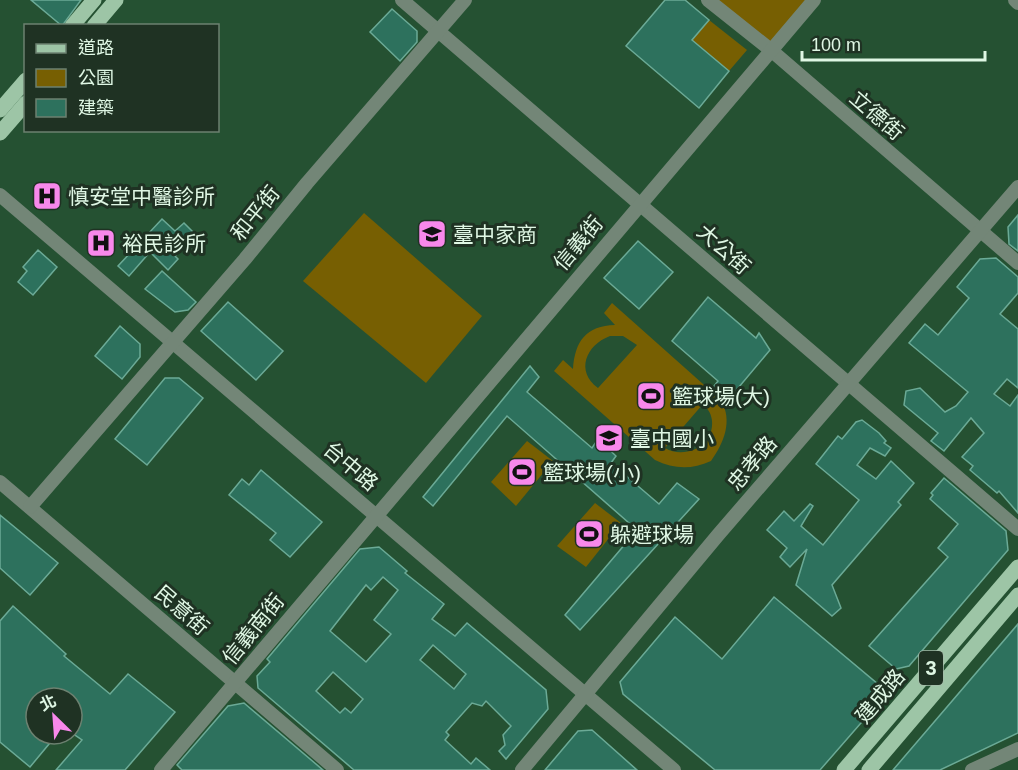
<svg xmlns="http://www.w3.org/2000/svg" width="1018" height="770" font-family="Arial,'Noto Sans TC',sans-serif">
<style>
.green{fill:#775f02;fill-rule:evenodd}
.building{fill:#2d715d;stroke:#6baa96;stroke-width:1.5;fill-rule:evenodd}
.lines{fill:none;stroke-linecap:round;stroke-linejoin:round}
.minor{stroke:#738677;stroke-width:14}
.major{stroke:#9dc5a6;stroke-width:15}
.labels{text-anchor:middle;dominant-baseline:central;stroke-width:6;stroke-linejoin:round;paint-order:stroke}
.shield{fill:#1f3223;stroke:#a5bcaa;stroke-width:1.5}
.shield-label{font-size:20px;font-weight:bold;fill:#dff7e4}
.street-label{font-size:21px;fill:#dff7e4;stroke:#1f3223}
.poi-label{font-size:21px;fill:#dff7e4;stroke:#1f3223;text-anchor:start}
</style>
<rect width="100%" height="100%" fill="#255132"/>
<g class="green">
<path d="M716,0h93l-38,46z"/>
<path d="M709,20l38,30 -18,21 -37,-31z"/>
<path d="M364,213l118,103 -56,67 -123,-102z"/>
<path d="M612,303l109,97c12,21 3,43 -10,61 -20,9 -37,8 -56,-1l-101,-89 9,-11 10,9c2,-28 13,-43 42,-44l-11,-12zM610,336h13l14,9 -39,43c-23,-17 -12,-43 12,-52zM703,404c12,11 11,24 4,38 -13,10 -28,14 -42,6z"/>
<path d="M527,441l26,20 -37,45 -25,-24z"/>
<path d="M595,503l26,20 -35,44 -29,-21z"/>
</g>
<g class="building">
<path d="M31,0h50l-19,26z"/>
<path d="M665,0h20l24,20 -17,20 37,31 -30,37 -73,-62z"/>
<path d="M392,9l25,22v11l-17,19 -30,-29z"/>
<path d="M1018,215v36l-9,-7 -1,-17z"/>
<path d="M162,219l13,12 9,-8 12,12 -21,21 3,3 -10,11 -18,-18 -21,24 -11,-10z"/>
<path d="M638,241l35,31 -34,37 -35,-31z"/>
<path d="M38,250l19,17 -24,28 -15,-13 9,-11 -4,-4z"/>
<path d="M996,258l22,19v16l-18,21 18,15v59l-11,-9 -13,15 16,12 8,-11v118l-19,-22 -2,2 -27,-23 3,-4 -11,-9 22,-24 -13,-15 -27,33 -13,-10 7,-8 -34,-28 2,-14 14,-3 25,24 11,-6 12,-14 -59,-49 16,-19 13,11 31,-37 -12,-11 23,-28z"/>
<path d="M162,271l34,31 -8,8 -13,2 -30,-23z"/>
<path d="M708,297l48,41 3,-5 11,17 -42,50 -17,-10 7,-9 -46,-40z"/>
<path d="M228,302l55,49 -27,29 -55,-49z"/>
<path d="M120,326l20,18v13l-18,22 -27,-23z"/>
<path d="M530,366l9,11 -12,15 65,56 6,-9 18,17 -5,7 48,41 18,-21 22,16 -119,131 -15,-15 72,-85 -130,-114 -74,90 -10,-9z"/>
<path d="M165,378h14l24,20 -56,67 -32,-26z"/>
<path d="M862,420l17,13 7,8 -2,2 7,5 -6,8 -15,-8 -13,17 19,14 15,-18 23,22 -16,19 3,3 -69,80 9,23 -9,8 -36,-31 11,-36 -17,18 -10,-10 7,-9 -20,-18 17,-19 10,10 16,-17 3,2 -12,20 22,19 36,-45 -43,-36 22,-28 4,3 14,-17z"/>
<path d="M261,470l61,52 -32,35 -20,-17 6,-7 -47,-38 13,-16 7,6z"/>
<path d="M944,478l62,53 2,19 -99,116 -13,3 -27,-23 79,-89 -10,-9 20,-24 -28,-25 3,-4 -2,-2z"/>
<path d="M0,515l58,48 -28,32 -30,-27z"/>
<path d="M379,547l28,24 -2,2 39,31 -12,15 23,17 12,-13 79,67 2,19 -42,50 -7,-8 6,-6 -2,-10 8,-9 -25,-25 -4,5 -10,-3 -26,29 3,3 -4,5 26,24 5,-6 14,12h-136l-96,-82 -1,-12 13,-14 -3,-3 93,-110zM383,577l15,13 -24,30 17,14 -25,28 -36,-31 36,-46 5,5zM433,645l33,29 -12,15 -34,-29zM333,672l30,27 -12,14 -6,-5 -5,5 -24,-22z"/>
<path d="M774,597l105,88 2,15 -61,70h-105l-92,-76 -3,-12 55,-65 47,42z"/>
<path d="M13,606l53,48 -2,2 46,38 18,-20 47,38 -50,58h-69l26,-30 -10,-7v-35h-36v36l13,10 -19,23 -30,-25v-121z"/>
<path d="M1018,624v109l-78,37h-47z"/>
<path d="M244,703l79,67h-141l-5,-5 51,-59z"/>
<path d="M592,730l45,40h-92l33,-39z"/>
</g>
<g class="lines">
<g class="minor">
<path d="M402,0l616,529"/>
<path d="M708,0l64,51 246,212"/>
<path d="M1015,0l3,3"/>
<path d="M0,195l674,575"/>
<path d="M0,482l337,288"/>
<path d="M30,507l215,-248 62,-76 158,-183"/>
<path d="M161,770l653,-770"/>
<path d="M522,770l196,-235 300,-348"/>
<path d="M972,770l46,-21"/>
</g>
<g class="major">
<path d="M72,26l22,-26"/>
<path d="M94,26l22,-26"/>
<path d="M0,110l26,-30"/>
<path d="M0,133l26,-30"/>
<path d="M844,770l174,-203"/>
<path d="M869,770l149,-175"/>
</g>
</g>
<defs>
<g id="hospital-square" transform="scale(1.5)"><rect x="-9" y="-9" width="18" height="18" rx="4" fill="#f888eb" stroke="#1f3223"/><path d="M-5-5h3v3.5h4V-5h3V5h-3V1.5h-4V5h-3Z" fill="#111"/></g>
<g id="school-square" transform="scale(1.5)"><rect x="-9" y="-9" width="18" height="18" rx="4" fill="#f888eb" stroke="#1f3223"/><path d="M0-5L7-2L0 1L-7-2ZM-4 1L0 2.5L4 1V4Q0 6-4 4Z" fill="#111"/></g>
<g id="stadium-square" transform="scale(1.5)"><rect x="-9" y="-9" width="18" height="18" rx="4" fill="#f888eb" stroke="#1f3223"/><path d="M0-5a6.5 5 0 1 0 0 10a6.5 5 0 1 0 0-10ZM-3.5-1.8h7v3.6h-7Z" fill="#111"/></g>
</defs>
<g fill-rule="evenodd">
<use href="#hospital-square" x="47" y="196"/>
<use href="#school-square" x="432" y="234"/>
<use href="#hospital-square" x="101" y="243"/>
<use href="#stadium-square" x="651" y="396"/>
<use href="#school-square" x="609" y="438"/>
<use href="#stadium-square" x="522" y="472"/>
<use href="#stadium-square" x="589" y="534"/>
</g>
<g class="labels">
<rect class="shield" x="919" y="651" width="24" height="34" rx="4.5"/>
<g class="shield-label">
<text x="931" y="668">3</text>
</g>
<g class="street-label">
<text transform="translate(877 115) rotate(41)">立德街</text>
<text transform="translate(255 213) rotate(-51)">和平街</text>
<text transform="translate(578 243) rotate(-50)">信義街</text>
<text transform="translate(724 249) rotate(42)">大公街</text>
<text transform="translate(752 463) rotate(-50)">忠孝路</text>
<text transform="translate(351 466) rotate(40)">台中路</text>
<text transform="translate(182 610) rotate(41)">民意街</text>
<text transform="translate(253 629) rotate(-51)">信義南街</text>
<text transform="translate(880 696) rotate(-50)">建成路</text>
</g>
<g class="poi-label">
<text x="68" y="196">慎安堂中醫診所</text>
<text x="453" y="234">臺中家商</text>
<text x="122" y="243">裕民診所</text>
<text x="672" y="396">籃球場(大)</text>
<text x="630" y="438">臺中國小</text>
<text x="543" y="472">籃球場(小)</text>
<text x="610" y="534">躲避球場</text>
</g>
</g>
<rect x="24" y="24" width="195" height="108" fill="#1f3223" stroke="#6c8170" stroke-width="1.5"/>
<rect x="36" y="44" width="30" height="9" fill="#9dc5a6" stroke="#6c8170" stroke-width="1.5"/>
<text x="78" y="54" font-size="18" fill="#dff7e4">道路</text>
<rect x="36" y="69" width="30" height="18" fill="#775f02" stroke="#6c8170" stroke-width="1.5"/>
<text x="78" y="84" font-size="18" fill="#dff7e4">公園</text>
<rect x="36" y="99" width="30" height="18" fill="#2d715d" stroke="#6c8170" stroke-width="1.5"/>
<text x="78" y="114" font-size="18" fill="#dff7e4">建築</text>
<g transform="translate(54 716) rotate(335)"><circle r="28" fill="#1f3223" stroke="#6c8170" stroke-width="1.5"/>
<path d="M0-4.5L10 22L0 15L-10 22Z" fill="#f888eb"/>
<text y="-9" font-size="16" font-weight="bold" text-anchor="middle" fill="#dff7e4">北</text>
</g>
<path d="M802 51v9h183v-9" fill="none" stroke="#dff7e4" stroke-width="3"/>
<text x="811" y="51" font-size="18" fill="#dff7e4" stroke="#1f3223" stroke-width="4.5" paint-order="stroke">100 m</text>
</svg>
